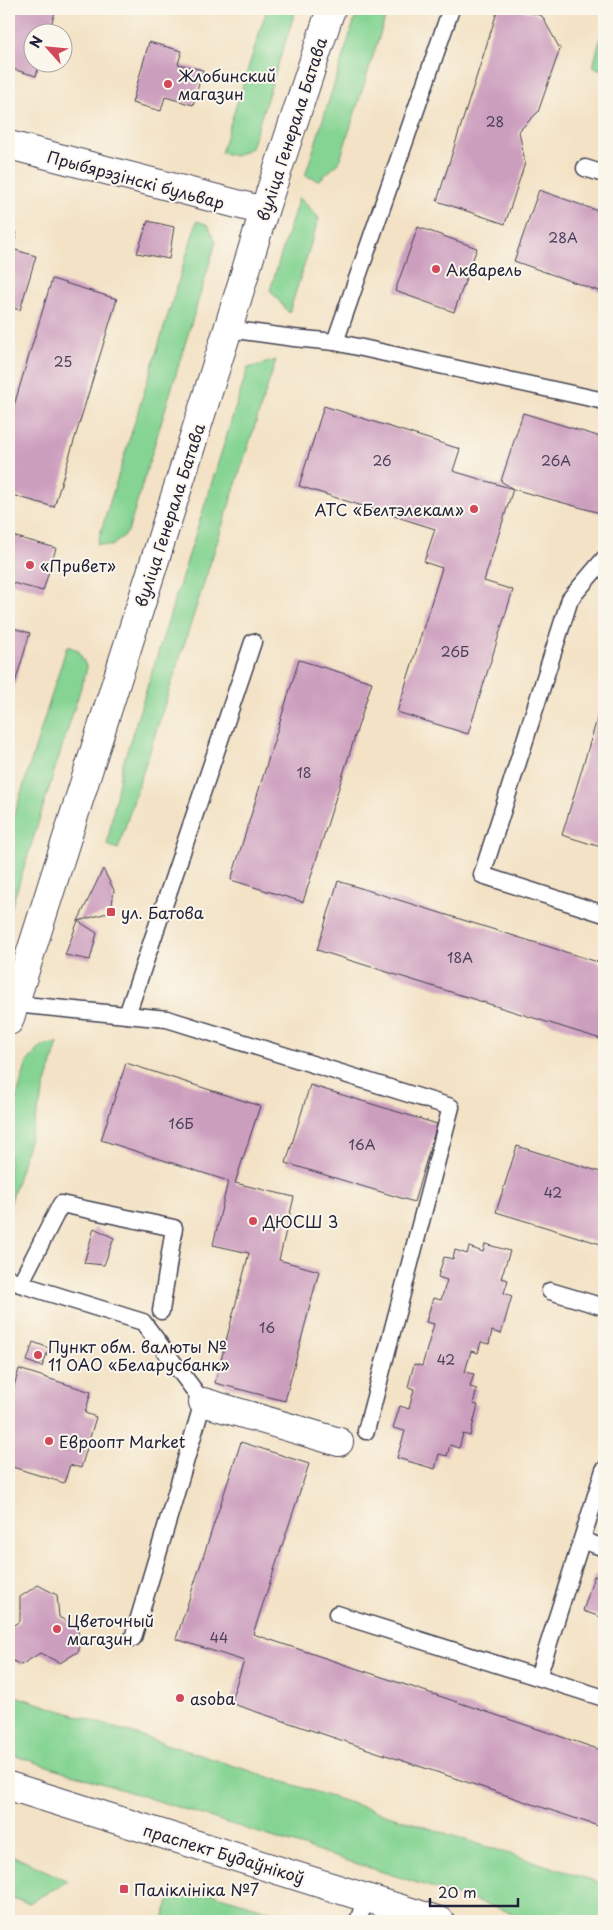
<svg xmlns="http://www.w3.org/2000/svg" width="613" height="1930" font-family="'Playpen Sans',sans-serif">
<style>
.green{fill:#85d493;stroke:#547b67}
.building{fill:#cc9ebe}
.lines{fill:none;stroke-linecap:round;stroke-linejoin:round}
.lane-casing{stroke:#413f50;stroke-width:19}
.street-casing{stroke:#413f50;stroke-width:30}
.secondary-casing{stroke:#413f50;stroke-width:30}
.lane{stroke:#fff;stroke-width:16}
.street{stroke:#fff;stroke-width:28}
.secondary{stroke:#fff;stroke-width:28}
.poi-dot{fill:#d1495b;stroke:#fbf7ec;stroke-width:2}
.labels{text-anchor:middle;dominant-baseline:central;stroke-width:4;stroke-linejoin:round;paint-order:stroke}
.number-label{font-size:14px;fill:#4c415c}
.poi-label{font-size:16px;fill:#22223b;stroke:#fbf7ec;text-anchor:start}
.street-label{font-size:16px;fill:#22223b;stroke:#fbf7ec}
</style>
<rect width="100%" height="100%" fill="#fbf7ec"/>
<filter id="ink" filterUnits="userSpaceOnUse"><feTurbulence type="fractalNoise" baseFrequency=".02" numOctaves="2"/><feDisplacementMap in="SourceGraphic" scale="10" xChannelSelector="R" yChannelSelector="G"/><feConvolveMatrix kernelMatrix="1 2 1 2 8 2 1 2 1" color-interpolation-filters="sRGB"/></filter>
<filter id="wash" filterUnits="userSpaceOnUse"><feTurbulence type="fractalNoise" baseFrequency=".0096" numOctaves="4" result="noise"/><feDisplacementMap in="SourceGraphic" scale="20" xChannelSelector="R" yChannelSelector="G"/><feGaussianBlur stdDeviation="1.12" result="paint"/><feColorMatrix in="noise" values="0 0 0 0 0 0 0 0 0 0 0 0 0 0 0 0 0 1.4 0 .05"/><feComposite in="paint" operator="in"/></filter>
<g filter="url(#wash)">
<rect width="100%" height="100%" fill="#f3e2c5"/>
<g class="green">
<path d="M267,9h29l-45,139 -16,8 -14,-3z"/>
<path d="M358,9h30l-49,154 -20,17 -14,-4z"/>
<path d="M604,23v47l-11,-3z"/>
<path d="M299,197l20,21 -30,95 -19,-23z"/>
<path d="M197,221l11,4 8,17 -88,290 -16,14 -15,-2z"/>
<path d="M276,360l-158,489 -11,-4 14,-75 127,-402z"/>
<path d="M67,646l11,4 9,18 -78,247v-83z"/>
<path d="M58,1043l-49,165v-84l18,-62 15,-16z"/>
<path d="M9,1694l595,190v37h-66l-529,-167z"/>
<path d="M9,1854l59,27 -39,22 -20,-6z"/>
<path d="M200,1890l104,31h-142l8,-22z"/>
</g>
<g id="blocks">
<g class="building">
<path d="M9,9h47l-7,23h-17v30h8l-4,14 -27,-8z"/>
<path d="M498,9h22l22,7 18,33 -22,63 -19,19 6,32 -20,61 -68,-23z"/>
<path d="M149,42l33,9 -4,13 25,6 -10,35 -28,-8 -4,14 -29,-8z"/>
<path d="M539,190l65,23v80l-90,-32z"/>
<path d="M148,221l26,6 -5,32 -32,-6z"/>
<path d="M418,227l59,21 -23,64 -59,-21z"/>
<path d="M9,231l8,2 -5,16 24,7 -16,54 -11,-3z"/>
<path d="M52,279l65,20 -63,208 -45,-13v-72z"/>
<path d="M324,406l136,43 -7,22 60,18 -12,-8 22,-68 81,25v76l-91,-25 -29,92 29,9 -45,144 -71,-22 45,-144 -18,-6 11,-33 -136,-43z"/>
<path d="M9,535l47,13 -13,43 -34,-9z"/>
<path d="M9,627l21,6 -21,70z"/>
<path d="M299,660l73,22 -69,220 -72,-22z"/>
<path d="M604,696v152l-42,-13z"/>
<path d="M103,869l11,21 -3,22 -33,9z"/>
<path d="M338,881l266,83v76l-287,-90z"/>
<path d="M78,921l19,12 -7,27 -25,-5z"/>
<path d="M126,1063l134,43 -25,77 59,14 -15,63 40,11 -34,130 -70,-18 34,-130 -36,-8 15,-64 -127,-41z"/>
<path d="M310,1085l127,39 -23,78 -128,-39z"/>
<path d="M517,1146l87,27v72l-108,-33z"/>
<path d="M94,1228l20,10 -10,27 -20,-2z"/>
<path d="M485,1244l25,7 -9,27 7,2 -4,13 8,3 -11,38 -9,-3 -3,13 -8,-2 -3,11 -7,-2 -6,21 9,2 -4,13 7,2 -4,15 5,1 -8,31 -7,-2 -4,14 -9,-3 -3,11 -8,-2 -4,15 -38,-11 8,-27 -12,-3 7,-22 9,3 5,-20 -6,-2 6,-23 8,2 12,-42 -8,-2 7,-24 8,2 6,-20 -9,-3 6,-20 9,2 2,-9 12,4 2,-7 14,5z"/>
<path d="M33,1342l16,6 -7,19 -15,-6z"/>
<path d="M19,1369l72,23 -6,21 11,4 -15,51 -11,-3 -6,18 -55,-17v-63z"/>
<path d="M241,1442l68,22 -56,170 351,117v77l-374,-125 14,-42 -68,-22z"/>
<path d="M594,1576l10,4v38l-21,-7z"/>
<path d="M38,1585l19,10 2,22 19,11 1,23 -19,12 -20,-10 -19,12 -12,-6v-31l11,-7v-24z"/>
</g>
</g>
</g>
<g filter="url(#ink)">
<use href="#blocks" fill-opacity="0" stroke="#413f50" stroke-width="1"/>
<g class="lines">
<g class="lane-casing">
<g id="lane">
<path d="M585,168l19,6"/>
<path d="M228,329l66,9 41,4 269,59"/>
<path d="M335,342l116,-333"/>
<path d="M604,559l-34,40 -88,276 122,39"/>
<path d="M14,1004l153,15 284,88 -85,324"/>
<path d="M127,1015l126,-373"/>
<path d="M9,1278l11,6 123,38 60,80 -70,236"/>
<path d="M20,1284l41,-80 113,24 -13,83"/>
<path d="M550,1291l54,16"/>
<path d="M582,1540l22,8"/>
<path d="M337,1614l267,84"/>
<path d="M538,1677l66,-207"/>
<path d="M358,1921l8,-23"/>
</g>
</g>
<g class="street-casing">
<g id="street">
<path d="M9,145l255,66"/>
<path d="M203,1402l136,40"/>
</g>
</g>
<g class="secondary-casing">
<g id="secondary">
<path d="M9,1021l219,-692 36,-118 67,-202"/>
<path d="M9,1786l431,135"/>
</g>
</g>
<use href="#lane" class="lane"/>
<use href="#street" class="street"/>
<use href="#secondary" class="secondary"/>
</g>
</g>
<g class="poi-dot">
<circle cx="168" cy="84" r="5"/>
<circle cx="436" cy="269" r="5"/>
<circle cx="474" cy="509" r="5"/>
<circle cx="30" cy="565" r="5"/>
<rect x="106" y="907" width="10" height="10" rx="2.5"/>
<circle cx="253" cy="1221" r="5"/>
<circle cx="38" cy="1355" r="5"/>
<circle cx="49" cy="1441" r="5"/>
<circle cx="57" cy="1629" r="5"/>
<circle cx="180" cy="1698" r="5"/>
<rect x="119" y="1884" width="10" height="10" rx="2.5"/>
</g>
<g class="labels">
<g class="number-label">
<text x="495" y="121">28</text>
<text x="563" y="237">28А</text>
<text x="63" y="361">25</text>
<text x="382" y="460">26</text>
<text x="556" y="460">26А</text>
<text x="455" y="651">26Б</text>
<text x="304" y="772">18</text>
<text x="460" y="957">18А</text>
<text x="181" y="1123">16Б</text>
<text x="362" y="1144">16А</text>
<text x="553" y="1192">42</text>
<text x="267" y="1327">16</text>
<text x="446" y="1359">42</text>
<text x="219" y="1637">44</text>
</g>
<g class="poi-label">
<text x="178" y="75">Жлобинский<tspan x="178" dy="18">магазин</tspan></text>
<text x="446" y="269">Акварель</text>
<text x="464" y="509" text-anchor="end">АТС «Белтэлекам»</text>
<text x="40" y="565">«Привет»</text>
<text x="121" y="912">ул. Батова</text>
<text x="263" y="1221">ДЮСШ 3</text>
<text x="48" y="1346">Пункт обм. валюты №<tspan x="48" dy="18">11 ОАО «Беларусбанк»</tspan></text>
<text x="59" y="1441">Евроопт Market</text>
<text x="67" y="1620">Цветочный<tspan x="67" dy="18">магазин</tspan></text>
<text x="190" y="1698">asoba</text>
<text x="134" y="1889">Паліклініка №7</text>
</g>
<g class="street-label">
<text transform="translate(291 129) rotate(-72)">вуліца Генерала Батава</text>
<text transform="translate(136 179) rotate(15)">Прыбярэзінскі бульвар</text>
<text transform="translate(169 515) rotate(-72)">вуліца Генерала Батава</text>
<text transform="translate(224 1853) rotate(17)">праспект Будаўнікоў</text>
</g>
</g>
<rect width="613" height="1930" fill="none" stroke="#fbf7ec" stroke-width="30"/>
<g transform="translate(48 48) rotate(297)"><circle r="24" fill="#fbf7ec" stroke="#a4a2a5"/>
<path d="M0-4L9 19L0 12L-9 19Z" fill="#d1495b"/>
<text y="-8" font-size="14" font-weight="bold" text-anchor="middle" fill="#22223b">N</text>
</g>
<path d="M430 1898v8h88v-8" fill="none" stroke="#22223b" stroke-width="2.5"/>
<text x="438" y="1898" font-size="15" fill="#22223b" stroke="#fbf7ec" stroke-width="4" paint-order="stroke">20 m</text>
</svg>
